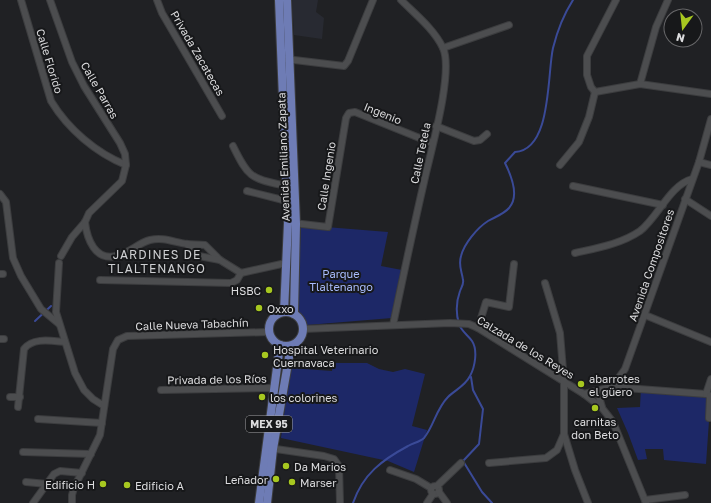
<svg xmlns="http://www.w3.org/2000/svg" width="711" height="503" font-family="'Golos Text',sans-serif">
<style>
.built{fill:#282a32}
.green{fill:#1d2867}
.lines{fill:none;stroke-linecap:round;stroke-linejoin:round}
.stream{stroke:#3a4a97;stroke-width:2}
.minor-casing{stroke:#3c3d3f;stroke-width:8}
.major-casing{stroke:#3c3d3f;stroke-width:10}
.minor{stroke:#4c4d4f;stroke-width:6}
.major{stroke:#6e7cb5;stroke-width:8}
.poi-dot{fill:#a7c820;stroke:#17181a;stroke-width:1.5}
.labels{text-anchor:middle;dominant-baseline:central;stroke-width:4;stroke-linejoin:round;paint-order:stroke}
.shield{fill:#17181a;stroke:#a1a1a3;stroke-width:1}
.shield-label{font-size:10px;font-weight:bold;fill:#dcdcde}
.street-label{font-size:11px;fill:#dcdcde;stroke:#17181a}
.park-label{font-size:11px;fill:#a8bbfc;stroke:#17181a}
.poi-label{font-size:11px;fill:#dcdcde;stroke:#17181a;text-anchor:start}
.neighbourhood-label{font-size:12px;letter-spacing:1px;fill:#cdced1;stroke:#17181a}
</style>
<rect width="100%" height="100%" fill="#202124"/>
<path class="built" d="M292,0h26l-2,12 8,6 -2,21 -28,-4z"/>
<g class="green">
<path d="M301,225l87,7 -7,34 21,4 -10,48 -85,7 -3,-7 -7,-6z"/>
<path d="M333,363h34l12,6 14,3 12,-3 20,5 -13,52 15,4 -13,42 -26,-11 -107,-23 9,-70 42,3z"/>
<path d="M641,387l64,7 6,-2 -5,72 -42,-4 -1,-11h-18l2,10 -9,1 -10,-27 -11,-25 23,-1z"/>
</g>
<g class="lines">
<g class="stream">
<path d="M35,321l16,-15"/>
<path d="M471,377l2,13 10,19 -4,35 -16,17 19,31 10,11"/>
<path d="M353,503c10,-29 29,-43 55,-57 5,-3 12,-4 16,-8 10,-12 12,-29 24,-41 7,-7 17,-11 22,-21 5,-9 8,-26 2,-35 -4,-6 -11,-10 -13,-17 -3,-10 -3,-22 1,-33 1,-3 4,-7 3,-11 -1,-9 -5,-14 -2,-24 3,-12 16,-28 27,-35 7,-4 16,-7 21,-13 11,-12 2,-33 -4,-45l10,-11c37,-2 32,-78 38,-104 4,-16 11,-34 20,-48"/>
</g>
<g class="minor-casing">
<g id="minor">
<path d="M21,0l30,101c17,28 45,52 75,64"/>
<path d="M50,0l22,62 12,24 36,57 5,11 1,11 -4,16 -33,32 -4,9 -13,15 -11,19"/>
<path d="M157,0l5,13 60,103"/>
<path d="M443,48l66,-23"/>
<path d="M286,59l58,7 4,-5 25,-61"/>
<path d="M640,84l16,-57 12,-27"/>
<path d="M595,92l45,-8 71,10"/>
<path d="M595,92l-4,-5 -4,-12v-19l29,-56"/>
<path d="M436,126l38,15 6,-1 7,-6"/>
<path d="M233,146c16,33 18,32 53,40"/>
<path d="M699,162l12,3"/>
<path d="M560,165l19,-23 10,-25 6,-25"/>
<path d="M573,186l90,19"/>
<path d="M247,191l40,10"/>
<path d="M0,194l6,8 7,56 8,18 20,33 18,15"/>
<path d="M685,199l26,17"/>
<path d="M85,222c2,17 10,39 31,34 12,-2 22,-13 34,-16 14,-3 23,2 37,4 6,1 12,0 18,1l15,15 21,13"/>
<path d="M293,223l35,4 18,-109 3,-5 6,-1 77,31"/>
<path d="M187,244l12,12 21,4"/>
<path d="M575,253c22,-5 46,-9 65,-22 18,-14 30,-46 52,-52"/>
<path d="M59,263l-3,49 19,61 9,17 9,9 11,7"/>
<path d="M241,273l45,-10"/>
<path d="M0,274h3"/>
<path d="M100,280l131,3 6,-3 4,-7"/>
<path d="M645,315l66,27"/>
<path d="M393,325c10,-48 20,-95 31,-143 6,-28 30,-110 19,-134 -9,-19 -28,-34 -42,-48"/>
<path d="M478,328l8,-26 23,5 5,-43"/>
<path d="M303,329l147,-6 19,1 9,4 106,66 18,14 11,14 33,81"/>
<path d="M0,339h4"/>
<path d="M612,387l94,7 5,2"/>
<path d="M161,390l113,-2"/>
<path d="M584,394l28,-7 13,-18 74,-207 12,-43"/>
<path d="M706,394l5,-15"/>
<path d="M10,397h10"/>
<path d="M18,407l6,-58c9,-12 28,-8 41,-7"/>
<path d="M602,407l-3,-10 4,-7"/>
<path d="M709,418l1,-22"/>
<path d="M38,419l64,4"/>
<path d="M564,434l11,36 13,33"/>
<path d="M269,448l55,8 10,3 5,7 1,37"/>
<path d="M23,452l68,2"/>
<path d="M489,463l57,-5 11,-8 7,-16v-52l-4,-49 -15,-50"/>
<path d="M390,470l26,9 15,9"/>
<path d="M26,482l21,2"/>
<circle cx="435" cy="490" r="4"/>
<path d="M437,486l24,-23"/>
<path d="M439,492l8,11"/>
<path d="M645,500l40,-5"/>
<path d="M33,503l21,-29 6,-3 22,2"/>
<path d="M72,503v-8l2,-7 26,-53 13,-86 5,-9 9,-4 142,-4"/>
<path d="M427,503l6,-9"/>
</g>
</g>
<g class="major-casing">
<g id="major">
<path d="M279,0l9,223 -4,89"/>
<path d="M287,0l9,224 -2,90"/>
<circle cx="286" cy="329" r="17"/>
<path d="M259,503l21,-158"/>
<path d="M267,503l6,-54 18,-103"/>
</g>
</g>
<use href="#minor" class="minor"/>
<use href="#major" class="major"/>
</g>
<g class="poi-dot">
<circle cx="269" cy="290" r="4"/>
<circle cx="259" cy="308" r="4"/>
<circle cx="265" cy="355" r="4"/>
<circle cx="581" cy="384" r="4"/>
<circle cx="262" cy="397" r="4"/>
<circle cx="595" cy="408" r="4"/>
<circle cx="286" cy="466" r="4"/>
<circle cx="276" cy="479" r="4"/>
<circle cx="292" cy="482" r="4"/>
<circle cx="103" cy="484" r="4"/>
<circle cx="127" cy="485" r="4"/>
</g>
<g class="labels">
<rect class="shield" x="246" y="416" width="46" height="16" rx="3"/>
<g class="shield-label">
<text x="269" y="424">MEX 95</text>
</g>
<g class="street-label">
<text transform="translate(198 53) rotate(60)">Privada Zacatecas</text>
<text transform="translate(50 61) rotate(73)">Calle Florido</text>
<text transform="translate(100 90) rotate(60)">Calle Parras</text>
<text transform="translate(383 113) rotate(22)">Ingenio</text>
<text transform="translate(420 153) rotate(-78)">Calle Tetela</text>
<text transform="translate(283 157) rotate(-92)">Avenida Emiliano Zapata</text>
<text transform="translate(326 176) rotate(-81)">Calle Ingenio</text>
<text transform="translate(651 265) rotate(-71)">Avenida Compositores</text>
<text transform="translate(192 324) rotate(-2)">Calle Nueva Tabachín</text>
<text transform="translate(526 347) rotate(31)">Calzada de los Reyes</text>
<text transform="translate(217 379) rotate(-1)">Privada de los Ríos</text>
</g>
<g class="park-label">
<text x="341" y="273">Parque<tspan x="341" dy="13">Tlaltenango</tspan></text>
</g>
<g class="poi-label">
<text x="261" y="290" text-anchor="end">HSBC</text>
<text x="267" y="308">Oxxo</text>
<text x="273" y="349">Hospital Veterinario<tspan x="273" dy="13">Cuernavaca</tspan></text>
<text x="589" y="378">abarrotes<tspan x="589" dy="13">el güero</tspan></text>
<text x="270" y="397">los colorines</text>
<text x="595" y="421" text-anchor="middle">carnitas<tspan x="595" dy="13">don Beto</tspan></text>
<text x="294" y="466">Da Marios</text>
<text x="268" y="479" text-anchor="end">Leñador</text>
<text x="300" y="482">Marser</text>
<text x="95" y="484" text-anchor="end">Edificio H</text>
<text x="135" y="485">Edificio A</text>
</g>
<g class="neighbourhood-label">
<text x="157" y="254">JARDINES DE<tspan x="157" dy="14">TLALTENANGO</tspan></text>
</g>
</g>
<g transform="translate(683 28) rotate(195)"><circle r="19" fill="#17181a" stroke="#666668"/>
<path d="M0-3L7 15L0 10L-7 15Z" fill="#a7c820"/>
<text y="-6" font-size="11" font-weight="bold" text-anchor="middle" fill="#dcdcde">N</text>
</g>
</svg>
